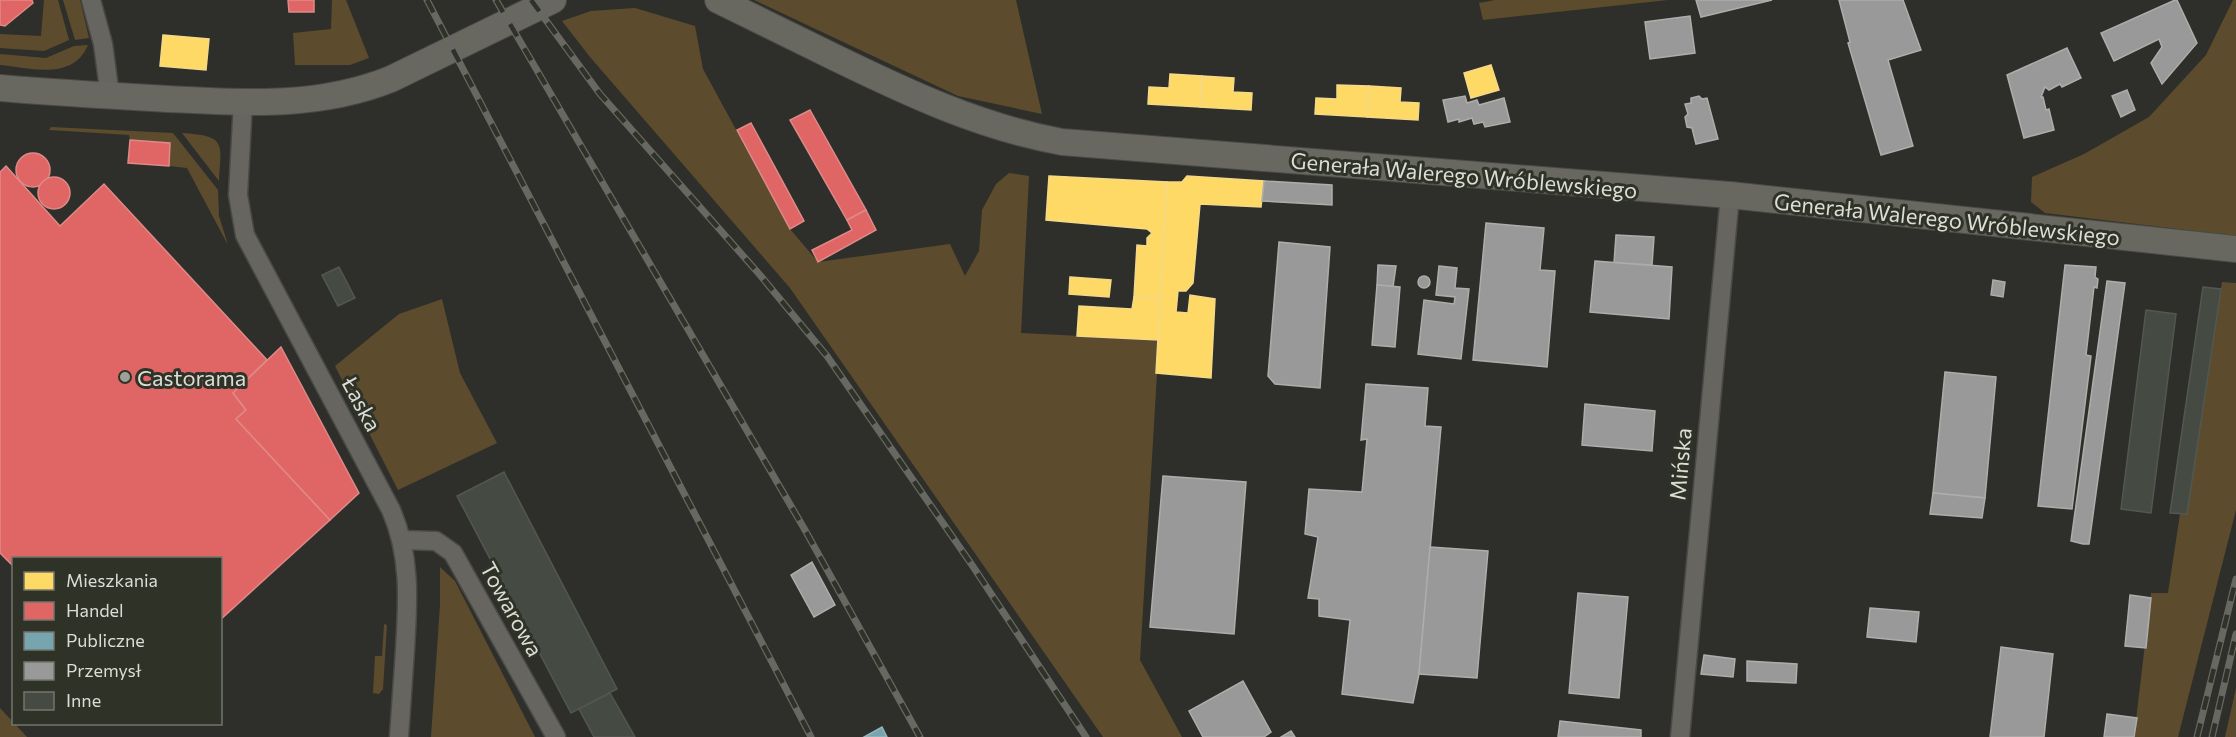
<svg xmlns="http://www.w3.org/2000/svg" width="2236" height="737" font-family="Commissioner,sans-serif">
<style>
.green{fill:#5c4c2d}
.homes{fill:#ffd966;stroke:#f4da88;stroke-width:1.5}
.shops{fill:#e06666;stroke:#de8a88;stroke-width:1.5}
.public{fill:#76a5af;stroke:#94b6bb;stroke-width:1.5}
.industry{fill:#999;stroke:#adadab;stroke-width:1.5}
.building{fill:#454b42;stroke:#535652;stroke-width:1.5}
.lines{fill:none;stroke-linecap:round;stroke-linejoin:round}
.street-casing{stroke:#494a46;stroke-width:21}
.secondary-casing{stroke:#494a46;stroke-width:28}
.street{stroke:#666560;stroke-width:18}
.secondary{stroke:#696860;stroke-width:26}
.rail-casing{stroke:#686863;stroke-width:7}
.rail{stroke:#2f3227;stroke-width:4.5;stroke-dasharray:14;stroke-linecap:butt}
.poi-dot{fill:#9ea09a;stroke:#2f3227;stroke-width:2}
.labels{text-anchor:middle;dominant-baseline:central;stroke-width:6;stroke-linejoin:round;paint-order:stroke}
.street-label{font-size:22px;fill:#dbddd6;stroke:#2f3227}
.poi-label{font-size:22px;fill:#dbddd6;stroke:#2f3227;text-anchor:start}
</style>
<rect width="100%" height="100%" fill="#2e2f2a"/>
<g class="green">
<path d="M44,0h14l11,40 -25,11 -44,-3v-14l41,2z"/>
<path d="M63,0h17l9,38 -14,2z"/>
<path d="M332,0h14l23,58 -19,7h-55l-2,-32 38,-4z"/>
<path d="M754,0h262l26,114 -84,-18z"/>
<path d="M1495,0h173l-185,20 -4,-17z"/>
<path d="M2233,0h3v236l-191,-23 -14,-11 1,-25 52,-23 65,-37 57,-62z"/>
<path d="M635,8l60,18 8,43 87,160 28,33 132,-18 15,32 14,-25 3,-41 14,-26 13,-11 20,3 -8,157 138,7 -19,320 42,77h-79l-313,-449 -200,-231 -28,-36 29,-10z"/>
<path d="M88,45c-15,36 -57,23 -88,20v-11l46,4 28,-12z"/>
<path d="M51,127l122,6 45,57 1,26 9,29 -41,-77 -18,-2 1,-23 -40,-3 -1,-5 -80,-5z"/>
<path d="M182,133c43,3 40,8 37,48z"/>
<path d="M2222,282l14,1v227l-58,227h-44l17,-144h17l12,-79 7,-1z"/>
<path d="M442,299l18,74 37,70 -99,47 -63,-124 64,-52z"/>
<path d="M440,567l15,14 80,156h-104l9,-132z"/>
<path d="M384,624l3,1 -4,64 -4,5 -6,-1 2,-37h7z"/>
<path d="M2236,688v49h-11z"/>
<path d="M0,708l27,29h-27z"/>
</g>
<g class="homes">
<path d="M163,35l46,4 -3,31 -46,-4z"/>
<path d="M1491,65l8,25 -28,8 -7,-25z"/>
<path d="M1170,74l32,2 -2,31 -52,-3 1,-17 20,1z"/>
<path d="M1202,76l32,2 -1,14 19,1 -1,17 -51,-3z"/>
<path d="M1337,85l32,1 -2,31 -52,-3 1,-16 21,1z"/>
<path d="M1369,86l32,2 -1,14 19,1 -1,17 -51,-3z"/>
<path d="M1049,176l118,6 -7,117 -26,-2 3,-52 10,1v-8l5,-5 -5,-4 -101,-9z"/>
<path d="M1187,176l77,5 -3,26 -61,-3 -7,79 -7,8h-8l-2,21 12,1 2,-18 25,4 -4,79 -55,-5 11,-191h15z"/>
<path d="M1070,277l41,3 -2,17 -40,-3z"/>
<path d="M1134,297l26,2 -1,41 -82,-4 2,-30 53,3z"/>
</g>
<g class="shops">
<path d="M0,0h32l1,3 -28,23 -5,-1z"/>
<path d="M288,0h26v12h-25z"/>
<path d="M810,110l56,100 -19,10 -57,-100z"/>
<path d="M751,123l53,98 -14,8 -53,-99z"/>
<path d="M130,140l40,3 -1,23 -41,-3z"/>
<circle cx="33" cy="170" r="17"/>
<path d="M6,166l54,60 44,-42 163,176 -34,33 13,17 -10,9 94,101 -110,100v-62h-206v9l-14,-14v-381z"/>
<circle cx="54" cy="193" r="16"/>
<path d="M866,210l10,20 -58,32 -6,-12 40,-20 -5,-10z"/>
<path d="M281,347l78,146 -29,27 -94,-101 10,-9 -13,-17z"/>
</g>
<path class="public" d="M882,727l5,10h-23z"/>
<g class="industry">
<path d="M1696,0h76l-71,17z"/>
<path d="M1839,0h64l18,50 -33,10 25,86 -32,9 -33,-112 2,-1z"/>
<path d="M2175,0h2l20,43 -35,41 -11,-21 11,-16 -3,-8 -45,22 -13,-28z"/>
<path d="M1690,16l5,37 -45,6 -5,-37z"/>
<path d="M2067,48l14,30 -19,9 -2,-3 -11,6 -4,-3 -4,10h2l3,13 3,-1 5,21 -30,8 -17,-63z"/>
<path d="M2127,90l8,20 -14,7 -9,-21z"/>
<path d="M1465,96l2,7 10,-3 2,5 25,-7 6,24 -25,5 -2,-5 -9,2 -2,-6 -13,4v-3l-11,3 -5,-22z"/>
<path d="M1699,96l3,3 5,-1 11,41 -22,5 -4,-16 -5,-1 -2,-10 3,-3 -3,-10 6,-1v-5z"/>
<path d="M1264,181l68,4v20l-70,-4z"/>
<path d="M1486,223l58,5 -4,42 15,1 -8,96 -74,-7z"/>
<path d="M1616,235l38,2 -2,28 -38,-2z"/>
<path d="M1279,242l51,5 -10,141 -45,-4 -7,-8z"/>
<path d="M1595,261l77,6 -3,52 -79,-7z"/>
<path d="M1378,265l18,1 -3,21 -16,-2z"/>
<path d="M2065,265l31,2 -1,10 3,2 -1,9 -3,-1 -8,68 5,1 -19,153 -34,-3z"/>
<path d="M1439,266l18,2 -2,20 14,1 -8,70 -43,-5 6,-54 30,4 1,-7 -19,-2z"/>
<circle cx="1424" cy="282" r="6"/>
<path d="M1993,280l12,2 -2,15 -12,-2z"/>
<path d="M2107,281l18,2 -36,261h-6l-12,-3z"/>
<path d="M1377,285l23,2 -5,60 -23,-2z"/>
<path d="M1945,372l51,5 -11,121 -52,-5z"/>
<path d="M1366,384l62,4 -3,38 16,1 -22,247 -6,29 -71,-9 8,-74 -31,-4v-17l-11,-1 10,-61 -13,-3 4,-45 53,3 5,-53 -6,1z"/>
<path d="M1585,404l70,7 -3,40 -70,-6z"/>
<path d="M1163,476l83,6 -12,152 -84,-7z"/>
<path d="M1933,493l52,5 -3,20 -52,-4z"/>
<path d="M1430,547l58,4 -11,127 -58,-4z"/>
<path d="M812,562l23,43 -21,12 -23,-42z"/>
<path d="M1578,593l50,4 -9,101 -50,-5z"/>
<path d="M2130,595l21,3 -5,50 -21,-2z"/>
<path d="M1870,608l49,4 -3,30 -49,-5z"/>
<path d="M2001,647l52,7 -9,83h-54z"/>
<path d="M1704,655l31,4 -2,18 -32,-3z"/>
<path d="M1747,661l50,3 -1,19 -49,-2z"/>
<path d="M1243,681l28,51 -7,5h-61l-14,-26z"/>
<path d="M2107,714l30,4 -3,19h-30z"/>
<path d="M1560,721l81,9v7h-83z"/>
<path d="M1291,731l4,6h-14z"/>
</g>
<g class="building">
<path d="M339,267l16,31 -17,8 -16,-31z"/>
<path d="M2203,287l18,2 -34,225 -17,-1z"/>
<path d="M2146,310l30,4 -25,199 -30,-4z"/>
<path d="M504,472l113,217 -46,24 -114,-217z"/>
<path d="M610,693l25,44h-41l-15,-28z"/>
</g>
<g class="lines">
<g class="street-casing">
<g id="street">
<path d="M91,0l12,44 7,52"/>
<path d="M243,102l-5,93 7,40 146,275c20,46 17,91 14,140 -2,29 -4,58 -6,87"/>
<path d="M402,540l34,1 17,12 103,184"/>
<path d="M1680,737l50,-542"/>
</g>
</g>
<g class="secondary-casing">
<g id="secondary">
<path d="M718,0c39,19 78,38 116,57 74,36 146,70 228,85l668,53 506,54"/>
<path d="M0,88c56,5 113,8 169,11 76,4 150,9 222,-20l162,-79"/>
</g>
</g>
<use href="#street" class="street"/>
<use href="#secondary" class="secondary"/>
<g class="rail-casing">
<g id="rail">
<path d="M427,0l384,737"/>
<path d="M496,0l309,530 115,207"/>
<path d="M531,0l69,94 160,181 67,81 145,209 114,172"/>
<path d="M2197,737l39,-158"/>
<path d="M2212,737l24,-103"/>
</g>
</g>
<use href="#rail" class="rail"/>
</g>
<circle class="poi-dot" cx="125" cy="377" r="6"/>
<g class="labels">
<g class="street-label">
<text transform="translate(1464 175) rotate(5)">Generała Walerego Wróblewskiego</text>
<text transform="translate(1947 219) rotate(6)">Generała Walerego Wróblewskiego</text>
<text transform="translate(362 404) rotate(62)">Łaska</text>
<text transform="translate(1680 464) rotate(-85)">Mińska</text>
<text transform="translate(512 609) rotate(61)">Towarowa</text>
</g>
<g class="poi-label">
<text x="137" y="377">Castorama</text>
</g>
</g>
<rect x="12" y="557" width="210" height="168" fill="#2f3227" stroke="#74766d" stroke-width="1.5"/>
<rect x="24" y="572" width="30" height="18" fill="#ffd966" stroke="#74766d" stroke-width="1.5"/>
<text x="66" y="587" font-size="18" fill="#dbddd6">Mieszkania</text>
<rect x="24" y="602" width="30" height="18" fill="#e06666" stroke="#74766d" stroke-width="1.5"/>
<text x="66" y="617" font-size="18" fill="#dbddd6">Handel</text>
<rect x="24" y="632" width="30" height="18" fill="#76a5af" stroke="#74766d" stroke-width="1.5"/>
<text x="66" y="647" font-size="18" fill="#dbddd6">Publiczne</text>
<rect x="24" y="662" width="30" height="18" fill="#999999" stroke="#74766d" stroke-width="1.5"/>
<text x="66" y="677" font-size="18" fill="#dbddd6">Przemysł</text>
<rect x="24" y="692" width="30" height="18" fill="#454b42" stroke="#74766d" stroke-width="1.5"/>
<text x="66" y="707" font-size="18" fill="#dbddd6">Inne</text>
</svg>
